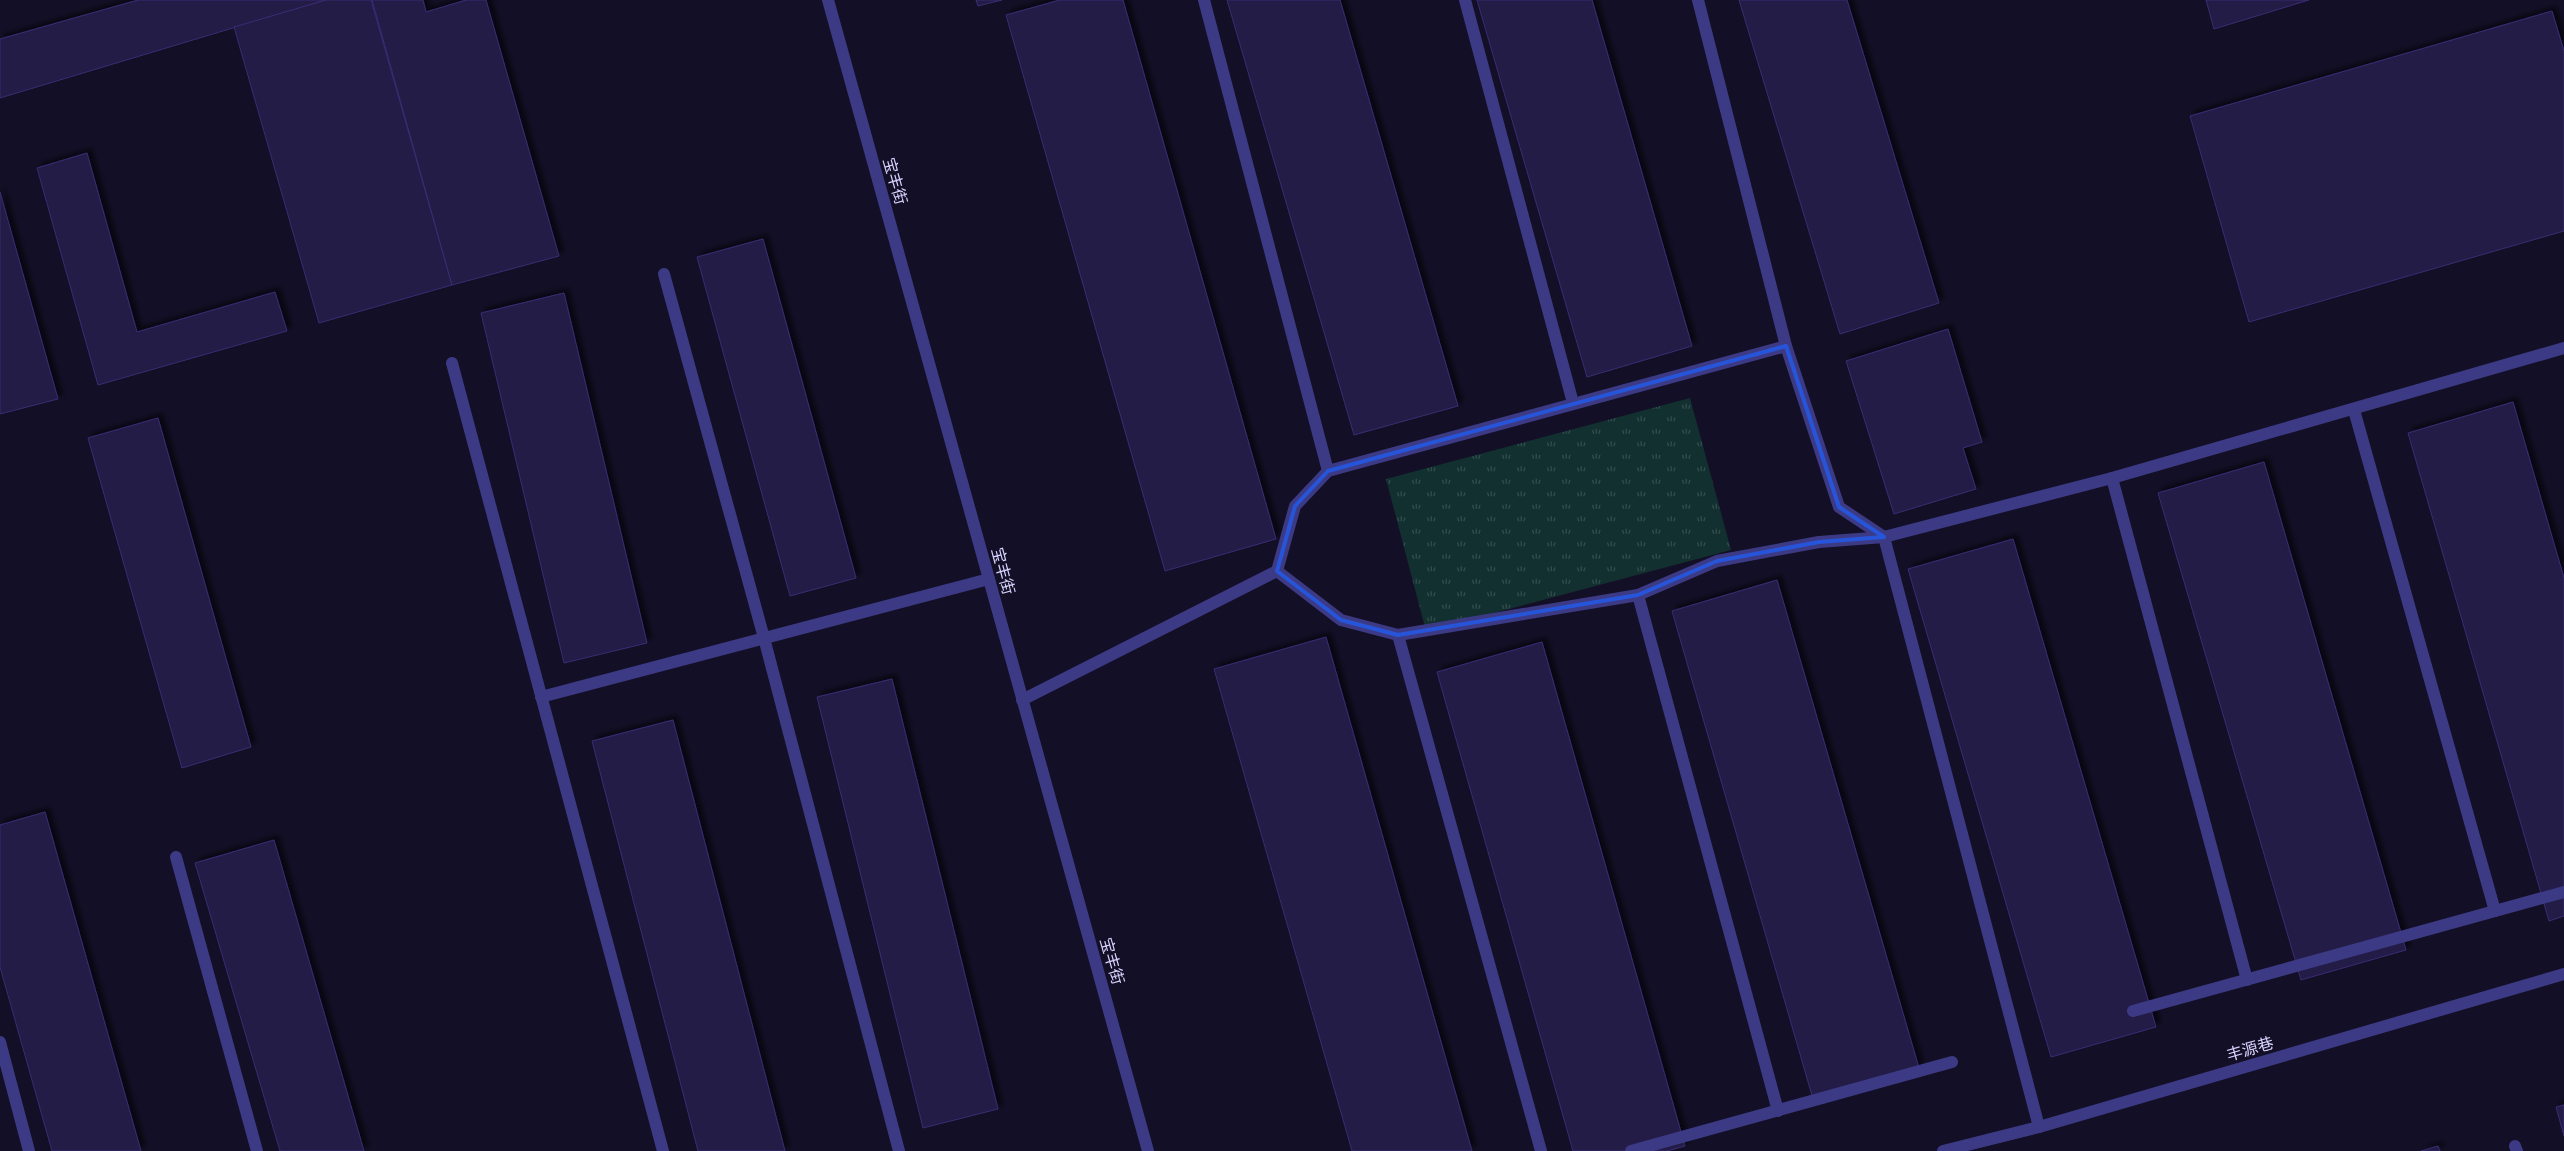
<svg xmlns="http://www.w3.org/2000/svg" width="2564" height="1151" font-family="Karla,'Noto Sans SC',sans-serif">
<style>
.park{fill:url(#park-tufts)}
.building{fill:#241b47;stroke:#3b2d73;filter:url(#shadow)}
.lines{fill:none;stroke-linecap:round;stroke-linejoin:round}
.minor{stroke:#3d3a85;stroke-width:12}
.marked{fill:none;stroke:#2655da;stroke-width:4;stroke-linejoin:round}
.labels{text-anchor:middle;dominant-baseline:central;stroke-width:5;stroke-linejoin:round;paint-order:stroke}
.street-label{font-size:16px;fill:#d9d4ff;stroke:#130f26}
</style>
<defs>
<pattern id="park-tufts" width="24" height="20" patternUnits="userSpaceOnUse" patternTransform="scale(1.25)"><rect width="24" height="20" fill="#12302f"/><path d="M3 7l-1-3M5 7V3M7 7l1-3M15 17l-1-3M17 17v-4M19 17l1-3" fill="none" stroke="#344d4e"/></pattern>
<filter id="shadow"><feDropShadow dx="4.5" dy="-4.5" stdDeviation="2.5" flood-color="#0009"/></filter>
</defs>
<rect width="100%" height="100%" fill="#130f26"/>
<path class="park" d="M1690,398l41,152 -305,81 -40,-152z"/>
<g class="building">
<path d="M138,0h188l-326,98v-59z"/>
<path d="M326,0h45l81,285 -133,38 -85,-296z"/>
<path d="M372,0h51l3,12 40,-12h20l73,256 -107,29z"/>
<path d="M976,0h26l-24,6z"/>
<path d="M1060,0h63l153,539 -111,32 -159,-556z"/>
<path d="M1227,0h113l118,406 -104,29z"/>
<path d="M1477,0h115l100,346 -105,31z"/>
<path d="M1739,0h108l92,303 -99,31z"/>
<path d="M2206,0h103l-95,29z"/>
<path d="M2552,11l12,40v180l-315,91 -59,-206z"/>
<path d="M87,153l50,179 138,-40 12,39 -189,54 -61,-217z"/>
<path d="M0,192l58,207 -58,15z"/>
<path d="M763,239l93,339 -66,18 -93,-339z"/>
<path d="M564,293l83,350 -83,20 -83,-350z"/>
<path d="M1948,329l34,113 -19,6 13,41 -82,25 -48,-153z"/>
<path d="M2513,402l51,176v338l-15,5 -141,-488z"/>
<path d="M158,418l93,329 -69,21 -94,-330z"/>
<path d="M2264,462l142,488 -105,30 -143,-487z"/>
<path d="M2013,539l143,488 -105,30 -143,-488z"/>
<path d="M1777,580l142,488 -106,31 -141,-488z"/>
<path d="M1326,637l146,514h-120l-138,-482z"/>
<path d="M1542,642l143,504 -18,5h-94l-136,-479z"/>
<path d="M892,679l106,430 -75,19 -106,-431z"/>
<path d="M673,720l112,431h-87l-106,-410z"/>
<path d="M45,812l96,339h-89l-52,-184v-142z"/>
<path d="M274,840l90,311h-84l-85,-288z"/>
<path d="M2564,1105v31l-8,-29z"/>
<path d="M2438,1146l2,5h-19z"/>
</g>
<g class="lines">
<g class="minor">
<path d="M828,0l320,1151"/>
<path d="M1204,0l124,471"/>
<path d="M1465,0l108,403"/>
<path d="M1698,0l88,346"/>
<path d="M664,274l100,364 135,513"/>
<path d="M452,363l211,788"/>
<path d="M2354,410l141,501"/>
<path d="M2112,478l135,502"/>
<path d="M1277,571l18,-65 33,-35 458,-125 53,161 45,30 155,590"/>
<path d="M1638,595l140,516"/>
<path d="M1398,635l143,516"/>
<path d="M541,697l448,-118"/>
<path d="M1022,700l255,-129 64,49 57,15 240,-40 79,-34 102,-19 65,-5 228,-59 452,-130"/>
<path d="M176,857l81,294"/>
<path d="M2133,1011l431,-119"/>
<path d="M0,1042l29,109"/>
<path d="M2515,1146l2,5"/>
<path d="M1631,1151l321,-89"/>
<path d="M1943,1151l96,-24 525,-153"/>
</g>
</g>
<path class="marked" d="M1786,346l53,161 45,30 -65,5 -102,19 -79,34 -240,40 -57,-15 -64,-49 18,-65 33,-35z"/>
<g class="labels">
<g class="street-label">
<text transform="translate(895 181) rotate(74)">宝丰街</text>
<text transform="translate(1003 571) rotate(75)">宝丰街</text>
<text transform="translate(1112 961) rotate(74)">宝丰街</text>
<text transform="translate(2250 1049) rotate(-16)">丰源巷</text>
</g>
</g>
</svg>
